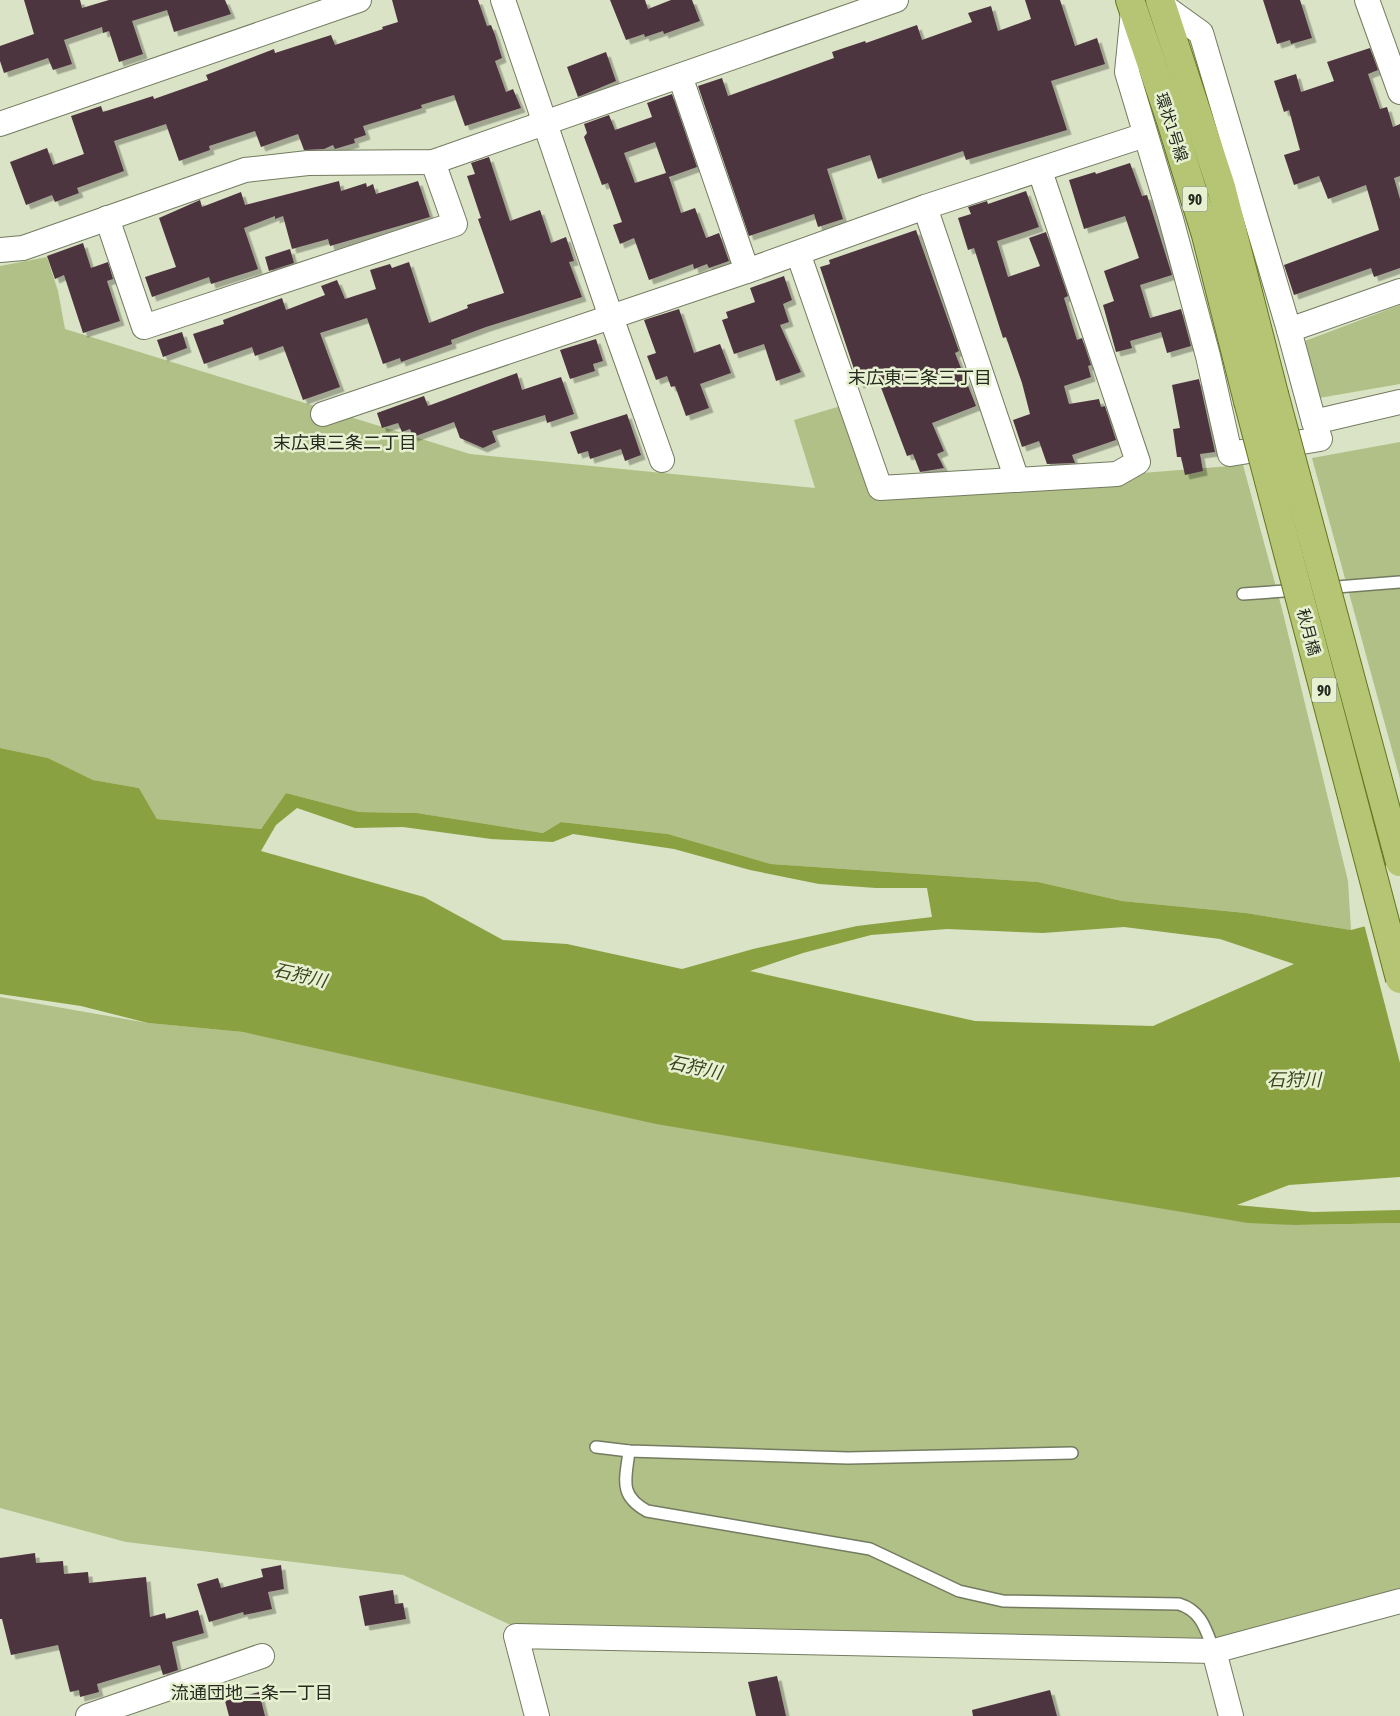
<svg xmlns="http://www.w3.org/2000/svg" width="1400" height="1716" font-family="'Asap Condensed','Noto Sans JP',sans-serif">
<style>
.green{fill:#b0c086}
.water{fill:#8aa142;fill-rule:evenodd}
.pier{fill:#dae3c5}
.building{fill:#4e3441;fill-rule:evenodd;filter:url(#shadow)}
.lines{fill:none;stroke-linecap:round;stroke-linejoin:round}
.lane-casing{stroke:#737b60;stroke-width:14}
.street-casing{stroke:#737b60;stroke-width:26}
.primary-casing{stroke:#64761a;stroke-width:30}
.lane{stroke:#fff;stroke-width:11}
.street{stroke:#fff;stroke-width:24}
.primary{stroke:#b6c574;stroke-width:28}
.primary-bridge-casing{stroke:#64761a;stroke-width:30;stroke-linecap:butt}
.primary-bridge{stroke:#b6c574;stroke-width:28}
.labels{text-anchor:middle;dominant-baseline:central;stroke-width:5;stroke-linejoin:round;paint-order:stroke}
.shield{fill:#e7f1d2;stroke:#616655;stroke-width:1}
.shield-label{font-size:15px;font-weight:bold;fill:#272a1f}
.street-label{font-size:16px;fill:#272a1f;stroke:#e7f1d2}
.neighbourhood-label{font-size:18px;fill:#272a1f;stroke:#e7f1d2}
.water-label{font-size:18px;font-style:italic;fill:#39421b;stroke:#e7f1d2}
</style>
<defs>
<filter id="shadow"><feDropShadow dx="4.5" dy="4.5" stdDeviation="0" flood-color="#0004"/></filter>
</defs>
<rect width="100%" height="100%" fill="#dae3c5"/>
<g class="green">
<path d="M47,257l11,34 7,38 405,125 345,34 -21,-68 50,-15 35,89 364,-29 39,144 66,272 3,49 -105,-17 -124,-12 -84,-19 -267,-18 -103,-30 -107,-12 -18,11 -126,-20 -58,-1 -73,-19 -25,36 -104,-10 -18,-31 -46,-8 -45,-22 -48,-10v-482z"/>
<path d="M1400,305v79l-81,14 -14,-57z"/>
<path d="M1400,442v337l-88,-321z"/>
<path d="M0,997l148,26 95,9 1053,193 104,-2v365l-192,55 -691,-15 -114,-53 -277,-33 -126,-34z"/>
</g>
<path class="water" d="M0,748l48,10 45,22 46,8 18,31 104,10 25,-36 73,19 58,1 126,20 18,-11 107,12 103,30 267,18 84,19 124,12 105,17 49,-13v260l-111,8 -52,20 76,7 87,-2v13l-104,2 -48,-2 -592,-99 -413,-92 -95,-9 -67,-17 -81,-12zM297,808l58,20 48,-1 88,12 62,3 20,-8 101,15 76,21 69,14 57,4h51l5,29 -75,9 -104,23 -71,20 -115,-25 -64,-4 -79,-43 -163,-46 15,-26zM1124,927l96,12 74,25 -141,62 -178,-5 -225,-50 53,-18 68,-18 76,-6 96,4z"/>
<path class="pier" d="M1400,915v148l-36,-139z"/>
<g class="building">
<path d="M24,0h56l2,8 27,-8h116l6,14 -57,18 -7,-22 -35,11 11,33 -24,8 -10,-31 -6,2 -1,-6 -38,13 8,24 -19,6 -5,-12 -44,15 -4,-12v-15l34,-12z"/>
<path d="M392,0h86l9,26 4,-1 4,10 7,23 -7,3 11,31 7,-3 8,19 -56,18 -11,-31 -33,10 1,3 -59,18 3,9 -12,4 1,4 -20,6 -2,-4 -9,4 -20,1 -6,-16 -37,13 -6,-16 -46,15 1,4 -31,11 -13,-37 -52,17 10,30 -47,17 2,5 -24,9 -3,-7 -26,10 -16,-43 37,-14 6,17 31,-11 -13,-38 30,-10 2,6 50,-16 1,3 54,-19 -2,-5 68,-26 1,4 56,-18 4,10 48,-16 -1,-2 16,-5z"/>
<path d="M610,0h35l3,9 23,-9h21l8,21 -36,13 -1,-3 -18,6 -1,-3 -18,6z"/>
<path d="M1025,0h35l15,46 22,-8 8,26 -54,17 16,49 -101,30 -3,-9 -85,28 -8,-24 -43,14 16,50 -25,8 -4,-13 -65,22 -51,-150 24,-8 6,18 106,-38 -2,-6 33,-11 1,2 51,-18 5,15 50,-18 -4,-9 23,-7 7,25 33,-12z"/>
<path d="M1263,0h37l12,38 -21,6 -1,-4 -13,4z"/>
<path d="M1370,48l8,22 -10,4 12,35 7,-2 6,20 7,-3v52l-6,2 6,21v69l-26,9 -3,-9 -77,27 -10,-30 95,-35 -13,-45 -38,14 -9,-23 -25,9 -10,-30 16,-5 -11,-40 -5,2 -10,-31 22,-7 5,18 33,-11 -7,-19z"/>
<path d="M606,52l10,29 -38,16 -11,-30z"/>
<path d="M672,94l25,73 -28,10 12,36 14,-5 11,30 13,-5 10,28 -20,7 -2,-4 -13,5 -1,-5 -44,16 -15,-42 -14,6 -7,-19 9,-3 -14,-39 -6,2 -18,-48 3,-4 -3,-9 25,-9 6,15 37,-13 -5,-14zM655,142l11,31 -31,10 -11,-30z"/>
<path d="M489,157l21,64 30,-11 11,33 15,-6 8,24 -5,1 13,35 -96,30 -35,13 1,4 -51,18 -1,-4 -17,6 -16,-46 -47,15 20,54 -37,13 -20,-54 -28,10 -3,-9 -48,17 -11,-30 31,-10 -1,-4 59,-22 4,12 39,-15 -4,-9 16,-6 8,19 31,-10 -6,-19 20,-6 2,4 17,-6 20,61 39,-15 -1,-3 37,-12 -26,-74 3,-1 -14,-42 8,-2 -4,-11z"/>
<path d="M1130,163l12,33 5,-1 25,80 -32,10 10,33 31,-9 10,37 -24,7 -6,-21 -31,9 2,7 -16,4 -13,-47 11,-4 -10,-30 35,-13 -14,-42 -41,13 -15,-49 26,-8 1,2z"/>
<path d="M339,181l2,10 25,-8 1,4 6,-3 3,10 42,-13 12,36 -100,29 -2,-7 -36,10 -9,-33 -8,3v-3l-31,12 14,41 -47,15 -2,-7 -57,20 -7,-20 31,-10 -17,-49 41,-18 2,7 39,-15 4,13z"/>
<path d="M1026,191l13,36 -42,14 11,36 32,-11 -11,-28 17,-6 22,64 -4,2 13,42 5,-2 9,27 -3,1 3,11 -27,9 5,18 30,-5 2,8 4,-1 11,34 -44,15 3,8 -28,1 -8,-23 -17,6 -9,-27 17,-6 -8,-31 -16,-46 -3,1 -29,-90 -6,2 -10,-32 13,-4 -3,-7 19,-6 1,3z"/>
<path d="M916,230l43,121 -4,2 21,53 -44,17 12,28 -7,3 7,14 -24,4 -7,-18 -6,2 -30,-79 -18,7 -39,-117 10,-3 -1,-4z"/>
<path d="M83,243l8,25 17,-6 5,17 -6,2 13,40 -37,12 -19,-58 -9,4 -8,-23z"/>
<path d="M290,249l4,14 -25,8 -4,-14z"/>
<path d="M784,276l8,24 -9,4 6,18 -9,3 21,47 -25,9 -12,-37 -30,10 -12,-34 6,-2 -2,-6 29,-10 -5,-14z"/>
<path d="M679,309l15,44 26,-9 11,29 -31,11 9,24 -23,8 -11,-30 -4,1 -4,-11 -11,4 -9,-24 9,-3 -12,-33z"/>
<path d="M182,332l5,16 -24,9 -6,-17z"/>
<path d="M596,339l7,22 -10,3 2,7 -25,8 -10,-29z"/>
<path d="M517,373l5,17 39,-13 13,37 -27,9 -2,-8 -53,16 4,11 -13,6 -23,-10 -6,-16 -41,15 -3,-8 -8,3 -4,-9 -16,5 -5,-15 47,-17 4,10z"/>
<path d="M1199,379l16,73 -15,2 3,17 -18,4 -4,-18h-4l-4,-28 7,-1 -8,-43z"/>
<path d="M627,414l14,41 -16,6 -4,-12 -31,10 -2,-8 -10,3 -8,-22z"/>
<path d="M35,1553l1,10 27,-2 1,13 24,-2 1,11 57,-6 4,40 15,-4 1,6 32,-9 6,23 -32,9 6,28 -15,5 -3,-10 -63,19 2,8 -19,5 -1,-7 -9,2 -12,-47 -47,10 -9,-36h-2v-61z"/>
<path d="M281,1565l3,24 -16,3 4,17 -28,6 -1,-3 -34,10 -12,-38 21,-6 3,10 42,-11 -2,-8z"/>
<path d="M393,1590l2,14 8,-1 3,16 -41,7 -6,-30z"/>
<path d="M777,1676l9,40h-30l-8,-34z"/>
<path d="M1050,1690l7,26h-84l-1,-6z"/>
<path d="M259,1692l6,24h-36l-4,-15z"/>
</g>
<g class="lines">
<g class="lane-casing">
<g id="lane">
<path d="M1324,588l76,-6"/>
<path d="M1243,594l56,-4"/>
<path d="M596,1447l33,4 219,7 224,-5"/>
<path d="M629,1451c-3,28 -11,44 18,60l223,38 89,42 44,10 176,3c23,7 27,26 35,47"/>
</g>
</g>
<g class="street-casing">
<g id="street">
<path d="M503,0l108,317 51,143"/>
<path d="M1367,0l33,92"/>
<path d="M1162,5l39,28 88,297 25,92 86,-20"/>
<path d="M1133,11l-6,61 44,147 37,137 22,98 90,-15 -6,-17"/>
<path d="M680,76l67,195"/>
<path d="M0,124l359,-124"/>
<path d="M925,207l92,273"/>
<path d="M107,218l37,109 311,-103 -22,-62"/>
<path d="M0,250l23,-2 222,-78 63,-7 125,-1 463,-162"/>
<path d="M798,253l82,235 237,-14 21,-12 -98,-291"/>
<path d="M1289,330l111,-39"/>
<path d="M323,414l424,-143 178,-64 220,-72"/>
<path d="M1214,1651l17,65"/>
<path d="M88,1716l174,-60"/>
<path d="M537,1716l-21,-80 698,15 186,-50"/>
</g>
</g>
<g class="primary-casing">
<g id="primary">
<path d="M1130,0l40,118 36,117 42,166"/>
<path d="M1160,0l61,187 53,207"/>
</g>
</g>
<use href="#lane" class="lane"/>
<use href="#street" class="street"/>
<use href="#primary" class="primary"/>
<g class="primary-bridge-casing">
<g id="primary-bridge">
<path d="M1274,394l126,468"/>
<path d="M1248,401l152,578"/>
</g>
</g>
<use href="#primary-bridge" class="primary-bridge"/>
</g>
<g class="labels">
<g class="shield">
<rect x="1182.5" y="186.5" width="25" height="25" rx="4"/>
<rect x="1311.5" y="677.5" width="25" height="25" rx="4"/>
</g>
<g class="shield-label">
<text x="1195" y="199">90</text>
<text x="1324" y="690">90</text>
</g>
<g class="street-label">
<text transform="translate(1172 127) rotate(72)">環状1号線</text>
<text transform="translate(1309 632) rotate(75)">秋月橋</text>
</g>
<g class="neighbourhood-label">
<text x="920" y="377">末広東三条三丁目</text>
<text x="345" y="442">末広東三条二丁目</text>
<text x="252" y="1692">流通団地二条一丁目</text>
</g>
<g class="water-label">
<text transform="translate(300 975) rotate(13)">石狩川</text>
<text transform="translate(695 1067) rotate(12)">石狩川</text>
<text x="1294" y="1079">石狩川</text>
</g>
</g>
</svg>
